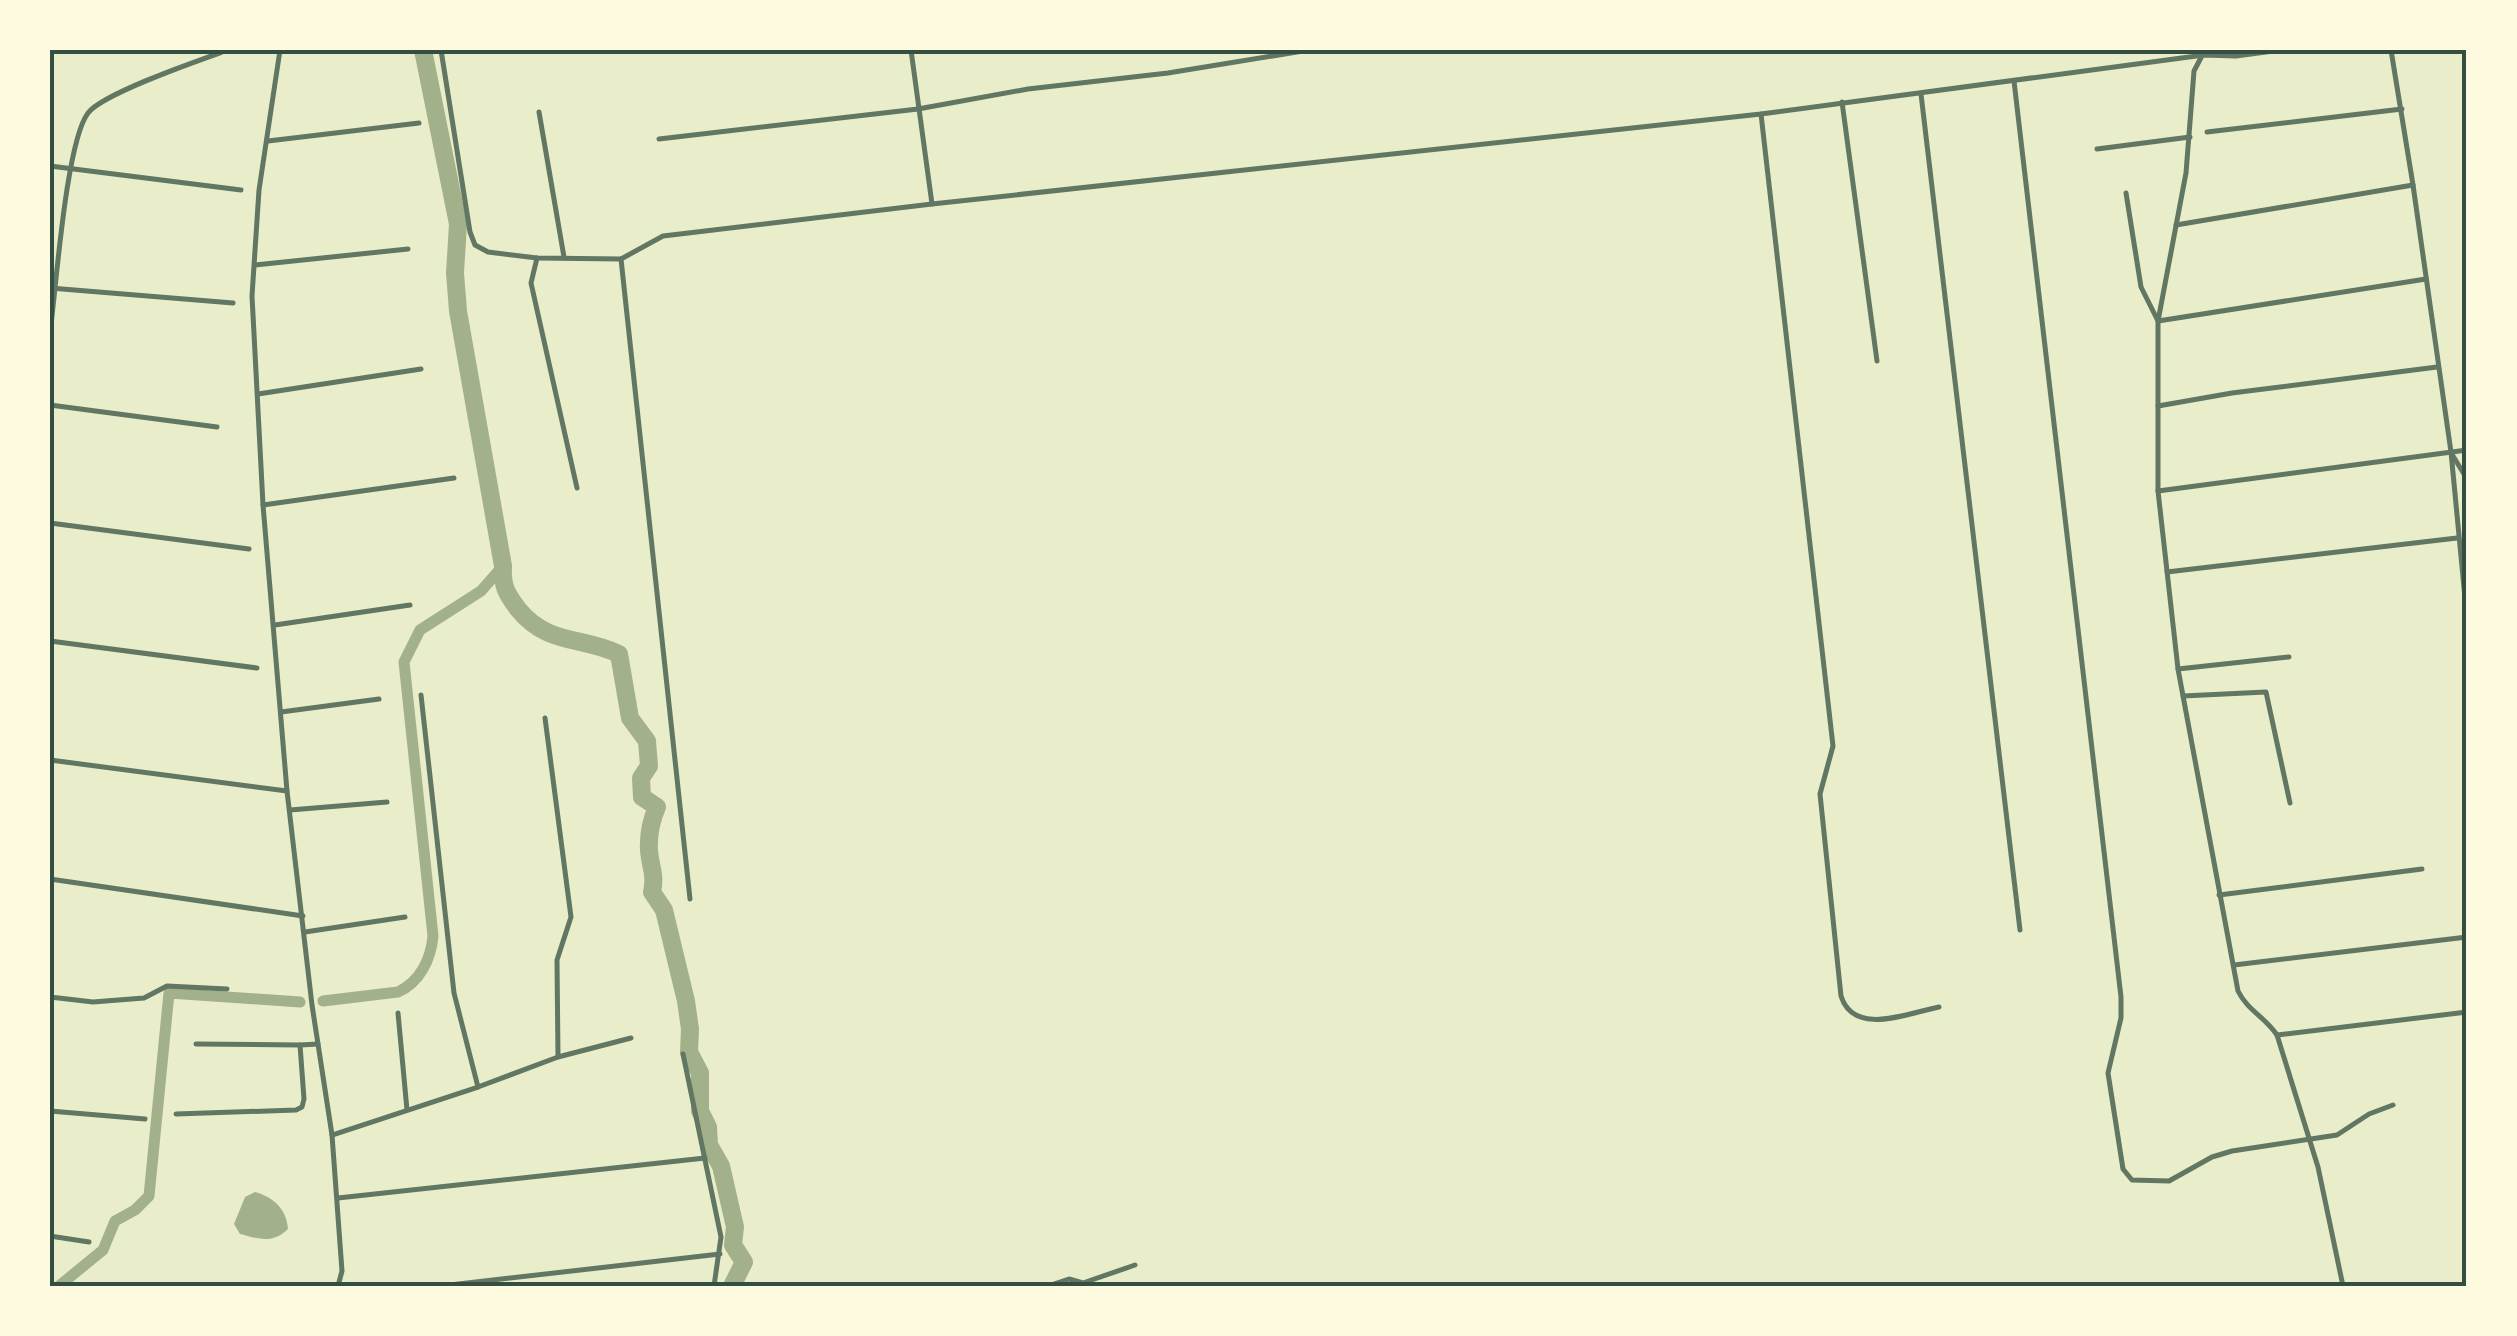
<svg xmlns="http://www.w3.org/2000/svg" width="2517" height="1336" font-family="'Open Sans',sans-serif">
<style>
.water{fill:#a3b18a}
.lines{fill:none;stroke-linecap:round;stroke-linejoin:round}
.canal{stroke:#a3b18a;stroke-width:11}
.river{stroke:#a3b18a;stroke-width:18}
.minor{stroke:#617663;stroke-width:5}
.neatline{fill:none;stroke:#344e41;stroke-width:4}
</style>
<rect width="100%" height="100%" fill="#e9edc9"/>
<path class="water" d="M255,1192c19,5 32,18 33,37 -15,15 -29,10 -48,5l-6,-10 11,-27z"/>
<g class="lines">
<g class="canal">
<path d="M323,1001l75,-9c22,-10 33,-33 35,-56l-29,-274 16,-32 61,-39 22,-25"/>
<path d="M59,1286l44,-36 12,-29 20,-11 14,-14 20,-203 131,9"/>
</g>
<path class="river" d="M423,50l35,174 -3,49 3,38 45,255c-1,20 3,27 15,43 30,37 64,27 101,45l11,64 17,23 2,25 -8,12 1,19 15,10c-6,14 -9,27 -8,43 1,16 7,25 3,42l12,18 22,91 4,28 -1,23 11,21v38l8,16 1,18 12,21 14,61 -2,18 11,17 -12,24"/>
<g class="minor">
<path d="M280,50l-21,140 -7,106 11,209 24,286 25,214 20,130 10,136 -4,15"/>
<path d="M441,50l29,182 5,13 13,7 49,6 84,1 42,-23 269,-32 829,-90 443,-59 32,1 45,-6"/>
<path d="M911,50l21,154"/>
<path d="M2205,50l-11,21 -8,102 -28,148v170l20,178 60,322c10,20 27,26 39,44l41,132 25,119"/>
<path d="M2391,50l22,135 38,267 16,167"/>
<path d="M2014,81l107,916v21l-13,55 15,96 9,11 37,1 43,-24 20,-6 105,-16 32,-21 24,-9"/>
<path d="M1921,94l99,836"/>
<path d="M1842,102l35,259"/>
<path d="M539,112l25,145"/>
<path d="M1761,114l72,632 -13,48 21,202c13,41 67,17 98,11"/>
<path d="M2207,132l195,-23"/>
<path d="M659,139l259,-30 110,-20 140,-16 141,-23"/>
<path d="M268,141l151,-18"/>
<path d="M2097,149l93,-12"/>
<path d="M50,166l191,24"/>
<path d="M2126,193l15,94 17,34 268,-42"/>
<path d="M2176,225l237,-40"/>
<path d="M537,258l-6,25 46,205"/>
<path d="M621,259l69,640"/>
<path d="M255,265l153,-16"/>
<path d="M50,288l183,15"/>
<path d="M50,333c6,-44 16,-191 38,-220 15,-20 112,-53 140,-63"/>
<path d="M258,394l163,-25"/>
<path d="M50,405l167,22"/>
<path d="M2158,406l74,-13 205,-26"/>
<path d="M2453,456l14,23"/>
<path d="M2158,491l309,-41"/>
<path d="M263,505l191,-27"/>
<path d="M50,523l199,26"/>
<path d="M2167,572l290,-34"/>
<path d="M275,625l135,-20"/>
<path d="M50,641l207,27"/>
<path d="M2178,669l111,-12"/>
<path d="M421,695l33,298 24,94"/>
<path d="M2183,696l83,-4 24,111"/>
<path d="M281,712l98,-13"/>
<path d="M545,718l26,199 -14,43 1,97"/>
<path d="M50,760l237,31"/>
<path d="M290,810l97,-8"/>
<path d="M50,879l253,37"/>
<path d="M2219,895l203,-26"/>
<path d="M305,932l100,-15"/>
<path d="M2234,965l233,-28"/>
<path d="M50,997l43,5 51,-4 23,-12 60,3"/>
<path d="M398,1013l9,97"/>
<path d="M2277,1035l190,-23"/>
<path d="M300,1045l18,-1"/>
<path d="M683,1054l38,183 -7,49"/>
<path d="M50,1111l95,8"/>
<path d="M176,1114l120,-4 6,-3 2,-8 -4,-54 -104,-1"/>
<path d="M332,1135l146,-48 80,-30 73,-19"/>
<path d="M338,1198l367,-40"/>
<path d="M50,1236l39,6"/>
<path d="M441,1286l279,-32"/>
<path d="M1048,1286l21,-7 14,4 52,-18"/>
</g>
</g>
<rect width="2517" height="1336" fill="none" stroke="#fefae0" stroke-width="105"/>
<rect x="52" y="52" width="2412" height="1232" class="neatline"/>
</svg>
